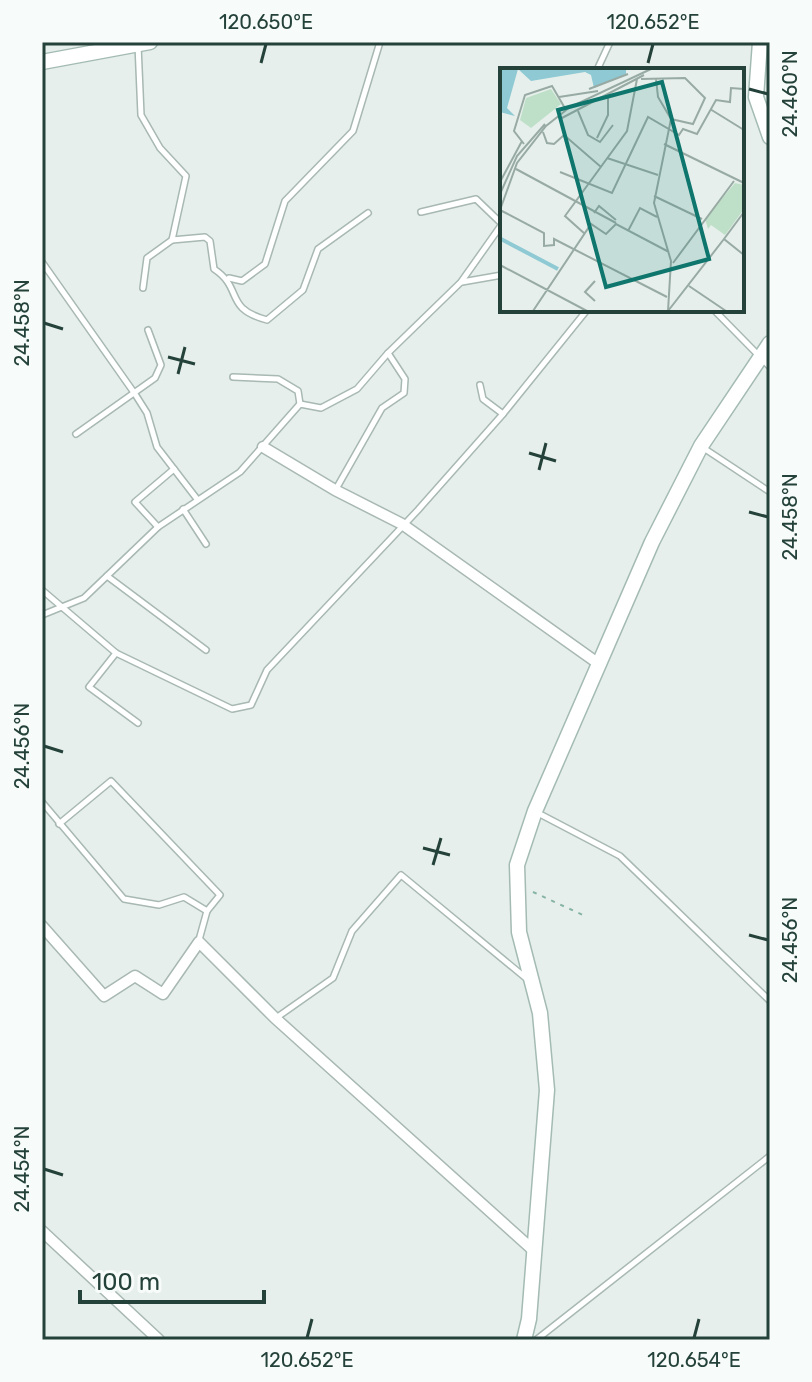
<svg xmlns="http://www.w3.org/2000/svg" width="812" height="1382" font-family="Rubik,sans-serif">
<style>
.lines{fill:none;stroke-linecap:round;stroke-linejoin:round}
.lane-casing{stroke:#a8b8b2;stroke-width:8}
.street-casing{stroke:#a8b8b2;stroke-width:13}
.secondary-casing{stroke:#a4bbb3;stroke-width:17}
.path{stroke:#86b3a5;stroke-width:2;stroke-dasharray:4 6;stroke-linecap:butt}
.lane{stroke:#fff;stroke-width:5}
.street{stroke:#fff;stroke-width:10}
.secondary{stroke:#fff;stroke-width:14}
.ticks{fill:none;stroke:#24423a;stroke-width:3}
.inset-river{fill:none;stroke:#8ec9d4;stroke-width:4}
.inset-road{fill:none;stroke:#98aaa4;stroke-width:2}
.view{fill:#0f766e;fill-opacity:0.15;stroke:#0f766e;stroke-width:4}
.inset-edge{fill:none;stroke:#24423a;stroke-width:4}
.neatline{fill:none;stroke:#24423a;stroke-width:3}
.ticks-label{font-size:20px;text-anchor:middle;fill:#24423a}
</style>
<rect width="100%" height="100%" fill="#e6efeb"/>
<g class="lines">
<g class="lane-casing">
<g id="lane">
<path d="M138,45l3,70 19,33 26,28 -14,64 33,-3 5,4 4,28c30,20 9,39 53,51l36,-30 15,-41 50,-36"/>
<path d="M597,70l13,-28"/>
<path d="M421,212l55,-13 26,25"/>
<path d="M42,262l93,132 12,19 10,34 40,52"/>
<path d="M229,278l13,3 23,-17 20,-63 68,-70 27,-89"/>
<path d="M462,282l40,-7"/>
<path d="M143,288l4,-30 25,-18"/>
<path d="M714,310l56,57"/>
<path d="M233,377l45,2 20,12 2,13"/>
<path d="M480,385l3,14 20,15"/>
<path d="M76,434l79,-56 6,-13 -13,-35"/>
<path d="M702,447l68,45"/>
<path d="M336,489l46,-81 22,-15 1,-14 -17,-26"/>
<path d="M183,509l23,35"/>
<path d="M158,527l-23,-25 39,-33"/>
<path d="M107,576l99,74"/>
<path d="M42,590l74,63 116,56 19,-4 16,-35 151,-160 85,-96 84,-104"/>
<path d="M42,615l42,-17 74,-71 82,-55 60,-68 21,4 36,-19 31,-36 73,-71 41,-58"/>
<path d="M116,653l-27,34 49,36"/>
<path d="M42,802l82,97 35,6 25,-8 23,14 -8,29"/>
<path d="M536,812l84,44 150,145"/>
<path d="M59,824l52,-43 109,114 -13,16"/>
<path d="M276,1018l57,-40 19,-47 49,-56 126,104"/>
<path d="M536,1340l234,-184"/>
</g>
</g>
<g class="street-casing">
<g id="street">
<path d="M263,447l72,43 67,34 197,140"/>
<path d="M42,926l62,70 31,-20 28,18 36,-52 76,76 258,232"/>
<path d="M42,1231l117,109"/>
</g>
</g>
<g class="secondary-casing">
<g id="secondary">
<path d="M760,42l-4,55 14,40"/>
<path d="M42,62l108,-20"/>
<path d="M524,1340l5,-21 18,-229 -7,-77 -21,-81 -2,-67 18,-54 117,-269 49,-96 69,-103"/>
</g>
</g>
<path class="path" d="M533,892l52,24"/>
<use href="#lane" class="lane"/>
<use href="#street" class="street"/>
<use href="#secondary" class="secondary"/>
</g>
<path class="ticks" d="M261,63l5,-19M648,63l5,-19M749,89l19,5M44,323l19,6M168,357l27,7M178,374l7,-27M529,453l27,8M539,470l7,-27M749,512l19,5M44,746l19,6M423,848l27,7M433,865l8,-27M749,935l19,5M44,1169l19,6M307,1338l5,-19M694,1338l5,-19"/>
<g transform="translate(500 68)">
<rect width="244" height="244" fill="#e6efeb"/>
<path d="M51,21l10,15 -30,24 -11,-8 6,-22zM235,115l9,2v24l-19,26 -14,-10 -3,4 -3,-10z" fill="#bfe0c8"/>
<path d="M0,1h126v5l-32,14 -3,-13 -6,-3 -54,9 -13,-12 -11,39 8,8 -15,-4z" fill="#8ec9d4"/>
<path class="inset-river" d="M1,171l57,30"/>
<path class="inset-road" d="M141,11l44,-1 20,20 -12,26 -22,-5M156,11l2,18 13,22 -17,84 17,58 -3,50M89,21l39,-15M59,29l39,-6M210,41l34,21M78,43l10,24 12,7 13,-17M60,51l84,-44M43,64l4,11 7,1 10,-9 37,32M97,70l11,-23v-18M24,76l-10,-13 11,-36 27,-9 14,24M164,76l80,39M107,90l51,17M16,101l100,54M60,104l52,21 36,-76 31,18 4,-6 14,5 19,-34 14,2 1,-14 13,1M0,114l22,-41M0,126l17,-38 28,-32M154,128l48,23M0,142l44,23v13l10,-1v-6l113,58M0,142l17,-47 29,-37 24,-19 81,-38M244,144l-20,27 20,16M94,145l5,-7 17,14M128,163l12,-23 17,9M85,166l-20,-18 62,-85 10,-52M173,195l61,-82M0,197l87,46M95,213l-10,11 10,9M189,218l37,25M33,243l58,-87 15,10 10,-10 53,28M168,243l56,-72"/>
<path class="view" d="M162,14l47,177 -103,28 -48,-177z"/>
<rect width="244" height="244" class="inset-edge"/>
</g>
<rect width="812" height="1382" fill="none" stroke="#f7fbf9" stroke-width="88"/>
<path d="M80 1290v12h184v-12" fill="none" stroke="#24423a" stroke-width="4"/>
<text x="92" y="1290" font-size="24" fill="#24423a" stroke="#f7fbf9" stroke-width="6" paint-order="stroke">100 m</text>
<rect x="44" y="44" width="724" height="1294" class="neatline"/>
<g class="ticks-label">
<text x="266" y="29">120.650°E</text>
<text x="653" y="29">120.652°E</text>
<text transform="translate(790 94) rotate(-90)" y="7">24.460°N</text>
<text transform="translate(22 323) rotate(-90)" y="7">24.458°N</text>
<text transform="translate(790 517) rotate(-90)" y="7">24.458°N</text>
<text transform="translate(22 746) rotate(-90)" y="7">24.456°N</text>
<text transform="translate(790 940) rotate(-90)" y="7">24.456°N</text>
<text transform="translate(22 1169) rotate(-90)" y="7">24.454°N</text>
<text x="307" y="1367">120.652°E</text>
<text x="694" y="1367">120.654°E</text>
</g>
</svg>
